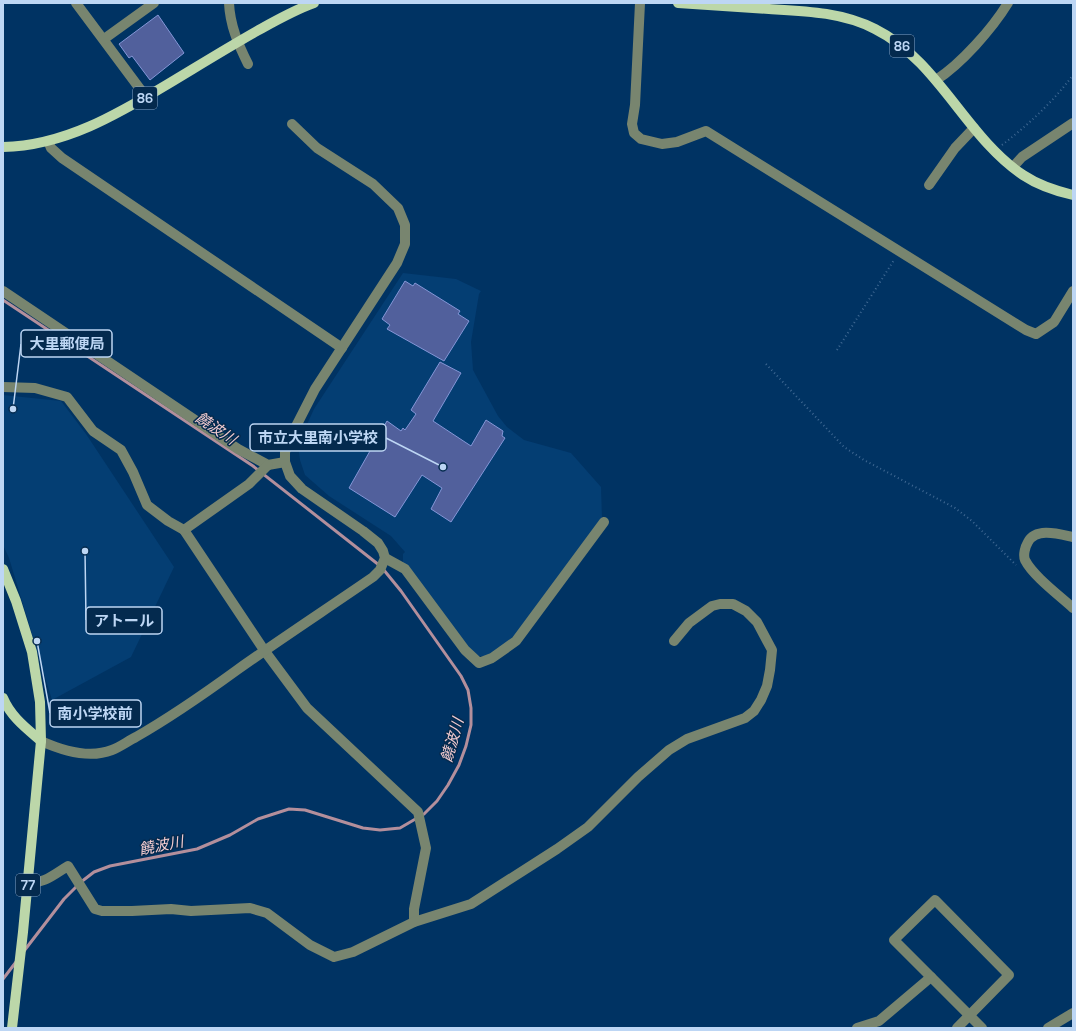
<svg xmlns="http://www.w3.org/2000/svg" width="1076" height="1031" font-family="'Space Grotesk','Noto Sans JP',sans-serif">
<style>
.built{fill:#043e73}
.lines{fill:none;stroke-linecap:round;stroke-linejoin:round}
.stream{stroke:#b38f9c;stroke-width:3}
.building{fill:#51609c;stroke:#8496d7}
.path{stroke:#3f6993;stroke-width:2;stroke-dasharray:1 3;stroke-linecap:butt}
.minor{stroke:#78856f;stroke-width:10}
.major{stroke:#bcd7a9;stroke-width:10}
.labels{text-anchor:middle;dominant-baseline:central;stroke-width:3;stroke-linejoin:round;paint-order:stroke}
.shield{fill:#042a4e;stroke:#86a2c2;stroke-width:1}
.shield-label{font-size:13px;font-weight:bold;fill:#bdd6f4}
.water-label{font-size:15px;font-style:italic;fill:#f3ccd0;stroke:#042a4e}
.leader{fill:none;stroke:#bdd6f4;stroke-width:1.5}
.callout-dot{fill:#bdd6f4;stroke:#042a4e;stroke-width:1.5}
.callout{fill:#042a4e;stroke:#bdd6f4;stroke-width:1.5}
.callout-label{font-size:15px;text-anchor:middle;font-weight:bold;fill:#bdd6f4}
</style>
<rect width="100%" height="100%" fill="#003363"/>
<g class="built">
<path d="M403,273l53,6 25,12 -2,3 -8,48 2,28 25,46 9,11 17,13 47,13 30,34 1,32 -89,119 -26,18h-10l-4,-3 -70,-89v-10l2,-2 -14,-16 -62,-40 -24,-21 -5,-15 -2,-16 16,-35z"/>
<path d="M3,395l58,6 25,33 88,133 -43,90 -79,43 -43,-142 -6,-13z"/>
</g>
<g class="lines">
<g class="stream">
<path d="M3,300l250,166 126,99"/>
<path d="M81,882l13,-10 16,-6 87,-17 33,-14 28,-16 31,-10 16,1 58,18 17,2 20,-2 24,-14 13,-13 11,-16 11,-20 7,-19 5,-21v-17l-3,-18 -7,-14 -60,-85 -18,-22"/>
<path d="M24,951l40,-52 13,-13"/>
<path d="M3,979l13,-17"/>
</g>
</g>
<g class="building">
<path d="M158,15l26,38 -34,27 -18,-24 -3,2 -10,-14z"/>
<path d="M405,281l8,5 2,-3 45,28 -2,3 11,7 -25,40 -57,-32 3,-4 -8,-6z"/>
<path d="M440,362l21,11 -28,48 38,25 15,-26 17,11 -1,5 3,2 -54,84 -20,-13 11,-21 -20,-13 -27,42 -46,-29 38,-67 14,10 2,-3 2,2 11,-16 -5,-4z"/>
</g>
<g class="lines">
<g class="path">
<path d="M1002,145c26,-20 51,-43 71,-70"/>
<path d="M837,350l57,-90"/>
<path d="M766,364l78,83 20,13 91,48 17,13 44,44"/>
</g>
<g class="minor">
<path d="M76,3l70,94"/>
<path d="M229,3c1,22 9,41 19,61"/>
<path d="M640,3l-5,102 -3,19 2,9 7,6 21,5 15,-2 29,-11 320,199 10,4 18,-12 19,-31"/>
<path d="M104,39l50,-36"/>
<path d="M936,80c25,-16 56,-51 72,-77"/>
<path d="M48,141l3,7 11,10 280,190"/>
<path d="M1013,167l9,-10 51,-34"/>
<path d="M929,185l26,-37 19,-20"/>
<path d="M3,291l235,158 30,16 17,-3"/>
<path d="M3,387l32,1 32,9 26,34 28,19 12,22 14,33 21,16 16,9 80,120 43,58 111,104 8,36 -12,61v13"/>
<path d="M184,530l65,-46 19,-19"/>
<path d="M1073,537c-14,-3 -37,-10 -45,5 -3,5 -5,13 -3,18 8,16 35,36 48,48"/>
<path d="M385,558l20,11 60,81 14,13 13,-5 24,-17 88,-119"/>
<path d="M41,741c22,10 48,18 71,9 8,-3 16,-9 24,-13 35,-20 68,-43 101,-67 45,-32 91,-62 136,-93l7,-7 5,-12 -2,-7 -5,-8 -15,-12 -61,-42 -12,-13 -5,-14v-10l5,-14 25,-49 82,-126 8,-19v-19l-7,-17 -25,-24 -56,-36 -25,-24"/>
<path d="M28,882c15,3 28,-9 40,-16l27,43 7,2h30l39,-2 20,2 59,-3 17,5 43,32 24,12 19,-5 61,-30 57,-18 86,-55 31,-22 50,-50 31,-27 18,-11 58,-21 9,-7 7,-11 6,-14 3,-16 2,-20 -15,-28 -11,-11 -13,-7h-13l-8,2 -23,17 -15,18"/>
<path d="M931,977l-37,-37 41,-40 74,75 -52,53"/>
<path d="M857,1028l22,-7 52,-44 51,51"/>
<path d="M1048,1028l25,-15"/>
</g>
<g class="major">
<path d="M678,3c30,2 60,4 91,6 35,2 73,3 106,20 64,32 90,107 148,146 15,10 33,16 50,20"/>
<path d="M3,147c61,-1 115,-33 165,-63 30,-18 59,-36 89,-53 18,-10 37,-21 57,-28"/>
<path d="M3,569l13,32 16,51 8,50 1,39 -18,191 -11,96"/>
<path d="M3,698c8,19 23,30 38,43"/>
</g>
</g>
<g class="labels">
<g class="shield">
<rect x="890" y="35" width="24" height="22" rx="3"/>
<rect x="133" y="87" width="24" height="22" rx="3"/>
<rect x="16" y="874" width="24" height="22" rx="3"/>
</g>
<g class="shield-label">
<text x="902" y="46">86</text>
<text x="145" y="98">86</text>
<text x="28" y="885">77</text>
</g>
<g class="water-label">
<text transform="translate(216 428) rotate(34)">饒波川</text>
<text transform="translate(452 740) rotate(-74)">饒波川</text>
<text transform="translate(161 845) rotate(-11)">饒波川</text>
</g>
</g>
<path class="leader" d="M13 409L21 344M443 467L386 438M85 551L86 620M37 641L50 713"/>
<g class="callout-dot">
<circle cx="13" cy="409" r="4"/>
<circle cx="443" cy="467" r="4"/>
<circle cx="85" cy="551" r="4"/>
<circle cx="37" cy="641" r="4"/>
</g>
<g class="callout">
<rect x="21" y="330" width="91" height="27" rx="4"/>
<rect x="250" y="424" width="136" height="27" rx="4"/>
<rect x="86" y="607" width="76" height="27" rx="4"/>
<rect x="50" y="700" width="91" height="27" rx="4"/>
</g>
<g class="callout-label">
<text x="67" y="349">大里郵便局</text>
<text x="318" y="443">市立大里南小学校</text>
<text x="124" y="626">アトール</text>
<text x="95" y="719">南小学校前</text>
</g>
<rect width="1076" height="1031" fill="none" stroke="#bdd6f4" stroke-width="8"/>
</svg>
